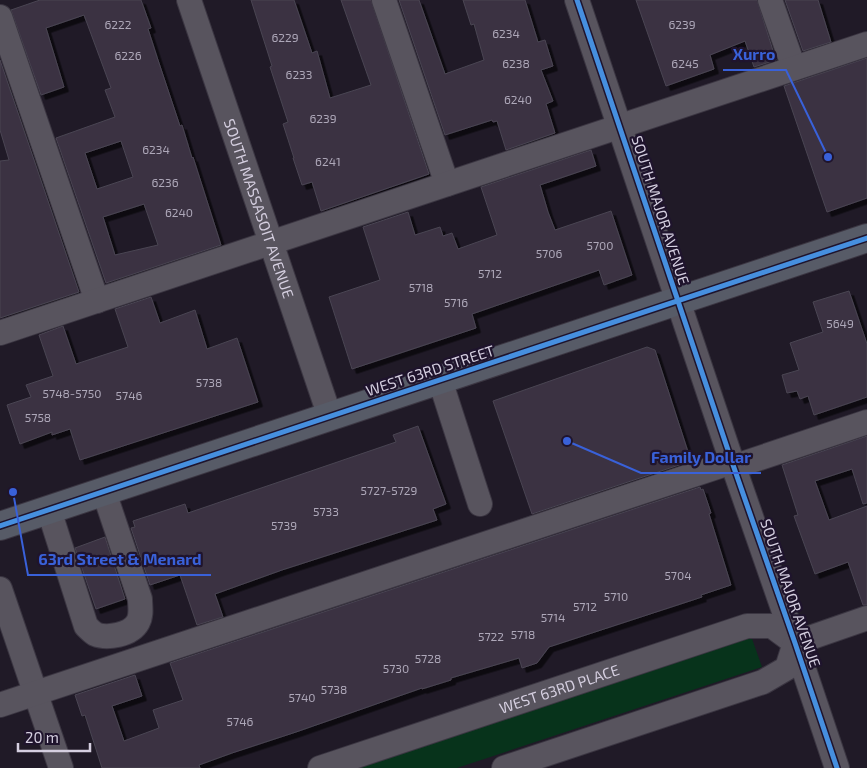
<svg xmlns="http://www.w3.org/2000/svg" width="867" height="768" font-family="'Exo 2',sans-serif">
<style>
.green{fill:#07331b}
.building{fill:#3a3243;stroke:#4a4552;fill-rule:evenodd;filter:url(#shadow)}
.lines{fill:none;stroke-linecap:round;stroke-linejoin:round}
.minor-casing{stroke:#3b3642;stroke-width:26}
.major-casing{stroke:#3b3642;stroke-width:30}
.minor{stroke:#58545e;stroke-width:24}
.major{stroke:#575b67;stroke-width:28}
.cycleway-casing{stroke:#1f142d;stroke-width:8}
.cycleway{stroke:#468fdf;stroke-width:5}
.labels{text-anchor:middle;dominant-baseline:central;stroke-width:4.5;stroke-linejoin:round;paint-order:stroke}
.number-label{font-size:12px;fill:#aea8b9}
.street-label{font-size:15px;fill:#d5cfe0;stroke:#1f142d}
.leader{fill:none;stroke:#3961d9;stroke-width:2}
.callout-dot{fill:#3961d9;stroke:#1f142d;stroke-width:2}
.callout-label{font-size:16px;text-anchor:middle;font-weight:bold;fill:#3961d9;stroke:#1f142d;stroke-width:4.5;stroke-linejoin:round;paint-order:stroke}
</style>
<defs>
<filter id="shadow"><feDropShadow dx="4.5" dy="4.5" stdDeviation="0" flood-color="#0009"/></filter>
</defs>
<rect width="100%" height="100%" fill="#201a27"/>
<path class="green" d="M750,633l12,34 -305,101h-112z"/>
<g class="building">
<path d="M40,0h101l10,28 -3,1 10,31 22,66 2,-1 10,33 1,-1 28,88 -115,38 -50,-145 59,-21 -10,-27 6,-2 -27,-73 -38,13 18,59 -23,8 -30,-85zM121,141l12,36 -36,12 -12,-36zM144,204l14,41 -43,10 -12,-38z"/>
<path d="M251,0h43l18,53 5,-2 13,47 41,-13 -30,-85h30l58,174 -108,37 -9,-29 -10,3 -9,-27h1l-11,-34 5,-2 -18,-55 2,-1z"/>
<path d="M399,0h20l26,74 39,-14 -10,-36 -3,1 -8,-25h62l13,42 7,-2 8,26 -12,4 12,31 -7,3 9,29 -49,17 -9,-29 -4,1 -1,-2 -47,15z"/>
<path d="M636,0h121l19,60 -22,7 -9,-26 -35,14 4,14 -48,17z"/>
<path d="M785,0h33l13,42 -28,9z"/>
<path d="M867,58v140l-40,14 -43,-126z"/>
<path d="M0,60l79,232 -79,26v-157l9,-1 -9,-30z"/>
<path d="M591,150l5,16 -56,19 8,27 7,18 56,-19 21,64 -28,10 -5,-15 -127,44 4,14 -124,41 -23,-72 51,-17 -17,-53 45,-15 7,23 25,-8 3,9 9,-3 6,16 39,-14 -16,-48z"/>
<path d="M849,291l18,53v53l-53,18 -6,-19 -8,3 -3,-8 -10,2 -5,-18 17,-5 -9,-27 33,-11 -10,-30z"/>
<path d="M151,297l9,26 35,-13 12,39 30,-11 21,64 -178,58 -10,-31 -18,6v-3l-32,12 -13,-39 24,-8 -5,-12 27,-9 -14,-41 24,-9 13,38 52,-17 -13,-38z"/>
<path d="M647,347l8,3 36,111 -159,53 -39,-113z"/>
<path d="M418,426l28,78 -13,5 4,11 -155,50 -67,24 8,23 -26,8 -17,-50 -30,10 -19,-57 4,-1 -2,-6 52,-17 3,9 208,-71 -3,-7z"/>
<path d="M867,436v67l-4,1 -11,-35 -37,12 14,39 38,-14v99h-4l-15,-43 -33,12 -21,-58 4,-1 -16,-50z"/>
<path d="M700,487l1,3 2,-1 8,24 -2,1 22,71 -30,10 1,2 -153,50 -12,16 -15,5 -3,-10 -68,20v2l-29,9v-1l-126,44 -64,21 -33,12 1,3h-98l-17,-53 -3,1 -7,-21 60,-20 7,21 -30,10 12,35 35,-13 -6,-18 30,-10 -13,-37z"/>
<path d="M105,537l20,62 -29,10 -21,-61z"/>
</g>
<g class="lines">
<g class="minor-casing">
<g id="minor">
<path id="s1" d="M189,0l141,417"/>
<path d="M384,0l63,184"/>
<path d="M577,0l155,462 63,181 42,125"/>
<path d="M770,0l24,68"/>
<path d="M0,17l97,284"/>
<path d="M0,333l867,-289"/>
<path d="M440,380l40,124"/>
<path d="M733,467l134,-45"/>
<path d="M49,510l37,116c3,3 6,6 9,8 12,5 36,1 43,-12 4,-7 2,-16 2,-23l-36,-107"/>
<path d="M0,589l61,179"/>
<path d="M795,643l72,-25"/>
<path d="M0,705l732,-243"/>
<path id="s2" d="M320,768l427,-142h25l23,17"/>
<path d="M504,768l259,-86 24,-14 8,-25"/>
</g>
</g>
<g class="major-casing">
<path id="major" d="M0,526l867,-288"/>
</g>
<use href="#minor" class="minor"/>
<use href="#major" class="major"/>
<g class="cycleway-casing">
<g id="cycleway">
<path d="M577,0l155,462 63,181 42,125"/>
<path d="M0,526l867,-288"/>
</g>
</g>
<use href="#cycleway" class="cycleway"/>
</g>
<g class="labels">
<g class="number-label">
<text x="118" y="24">6222</text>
<text x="682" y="24">6239</text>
<text x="506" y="33">6234</text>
<text x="285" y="37">6229</text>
<text x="128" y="55">6226</text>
<text x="516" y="63">6238</text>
<text x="685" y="63">6245</text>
<text x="299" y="74">6233</text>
<text x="518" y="99">6240</text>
<text x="323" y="118">6239</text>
<text x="156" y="149">6234</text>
<text x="328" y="161">6241</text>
<text x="165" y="182">6236</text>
<text x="179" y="212">6240</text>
<text x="600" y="245">5700</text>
<text x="549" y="253">5706</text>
<text x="490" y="273">5712</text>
<text x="421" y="287">5718</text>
<text x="456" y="302">5716</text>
<text x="840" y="323">5649</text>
<text x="209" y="382">5738</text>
<text x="72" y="393">5748-5750</text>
<text x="129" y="395">5746</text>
<text x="38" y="417">5758</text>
<text x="389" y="490">5727-5729</text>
<text x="326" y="511">5733</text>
<text x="284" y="525">5739</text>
<text x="678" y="575">5704</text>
<text x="616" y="596">5710</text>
<text x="585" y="606">5712</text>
<text x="553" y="617">5714</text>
<text x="523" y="634">5718</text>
<text x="491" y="636">5722</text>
<text x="428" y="658">5728</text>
<text x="396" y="668">5730</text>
<text x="334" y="689">5738</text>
<text x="302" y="697">5740</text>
<text x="240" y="721">5746</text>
</g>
<g class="street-label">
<text stroke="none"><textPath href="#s1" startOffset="220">SOUTH MASSASOIT AVENUE</textPath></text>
<text transform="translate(661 210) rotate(72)">SOUTH MAJOR AVENUE</text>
<text transform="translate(430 370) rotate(-18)">WEST 63RD STREET</text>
<text transform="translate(791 593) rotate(71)">SOUTH MAJOR AVENUE</text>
<text stroke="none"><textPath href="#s2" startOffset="252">WEST 63RD PLACE</textPath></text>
</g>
</g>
<path class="leader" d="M828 157L786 70H723M567 441L641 473H761M13 492L28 575H211"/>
<g class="callout-dot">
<circle cx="828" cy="157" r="5"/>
<circle cx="567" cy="441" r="5"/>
<circle cx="13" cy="492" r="5"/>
</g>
<g class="callout-label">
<text x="754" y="60">Xurro</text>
<text x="701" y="463">Family Dollar</text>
<text x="120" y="565">63rd Street &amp; Menard</text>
</g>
<path d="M18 743v8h72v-8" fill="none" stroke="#d5cfe0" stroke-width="2.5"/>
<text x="25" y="743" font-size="15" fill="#d5cfe0" stroke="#1f142d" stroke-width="4" paint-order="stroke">20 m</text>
</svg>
